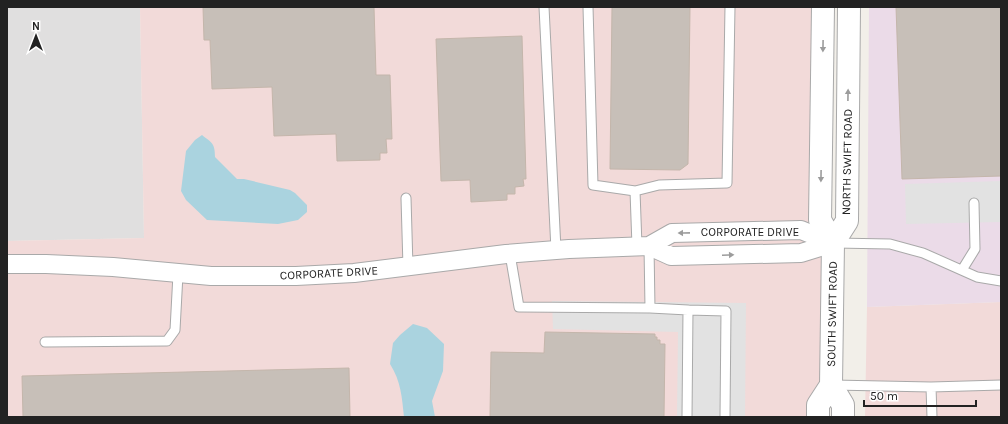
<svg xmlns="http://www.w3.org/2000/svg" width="1008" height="424" font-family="Karla,sans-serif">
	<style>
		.residential { fill: #e0dfdf }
		.commercial { fill: #f2dad9 }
		.industrial { fill: #ebdbe8 }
		.parking { fill: #e2e2e2 }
		.water { fill: #aad3df }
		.building { fill: #c7bfb8; stroke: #c4b6ab }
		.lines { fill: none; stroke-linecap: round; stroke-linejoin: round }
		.service-casing { stroke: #a9a9a9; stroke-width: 11 }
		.minor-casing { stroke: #a9a9a9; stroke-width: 20 }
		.tertiary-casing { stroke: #a9a9a9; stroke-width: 24 }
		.service { stroke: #fff; stroke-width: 9 }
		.minor { stroke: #fff; stroke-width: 18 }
		.tertiary { stroke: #fff; stroke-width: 22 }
		.oneway { fill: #9c9c9c }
		.labels { text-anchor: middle; stroke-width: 3; stroke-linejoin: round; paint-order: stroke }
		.street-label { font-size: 12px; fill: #222; stroke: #fff }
	</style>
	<rect width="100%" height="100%" fill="#f2efe9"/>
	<path class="residential" d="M 7,7 L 140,7 L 144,238 L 7,241 Z"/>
	<path class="commercial" d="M 140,7 L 831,7 L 824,417 L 7,417 L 7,241 L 144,238 Z
		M 1001,302 L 1001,417 L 865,417 L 867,307 Z"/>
	<path class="industrial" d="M 869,7 L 1001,7 L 1001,302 L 867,307 Z"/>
	<path class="parking" d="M 1001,181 L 1001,222 L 906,224 L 905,184 Z
		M 552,301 L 746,303 L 745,417 L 677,417 L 678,332 L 553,329 Z"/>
	<path class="water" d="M 202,135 C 212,143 215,143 215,157 L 237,179 L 244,179 L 290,190 L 295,193 L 307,205 L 307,212 L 298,220 L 278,224 L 207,220 L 186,200 L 181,191 L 186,151 L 195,140 Z
		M 413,324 L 427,328 L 444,344 L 443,371 L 432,401 L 435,417 L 404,417 C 402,398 401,381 390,364 L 393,343 L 400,335 Z"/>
	<path class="building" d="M 203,7 L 374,7 L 376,75 L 390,75 L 392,139 L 386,139 L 387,153 L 380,153 L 380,160 L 337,161 L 336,134 L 274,136 L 272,87 L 212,89 L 210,40 L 204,40 Z
		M 612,7 L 690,7 L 688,164 L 680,170 L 610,169 Z
		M 896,7 L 1001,7 L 1001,176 L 902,179 Z
		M 522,36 L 526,179 L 523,179 L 524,186 L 515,187 L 515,194 L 507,194 L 507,200 L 471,202 L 470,180 L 441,181 L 436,39 Z
		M 545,332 L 655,334 L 655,337 L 657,337 L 657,340 L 660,340 L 660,344 L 665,344 L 664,417 L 490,417 L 491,352 L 544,353 Z
		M 349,368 L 350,417 L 23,417 L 22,376 Z"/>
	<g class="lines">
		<defs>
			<path id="service" d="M 544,7 L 556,250
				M 588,7 L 593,185 L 635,191
				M 406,198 L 408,267
				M 835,243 L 890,244 L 923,253 L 977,277 L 1001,281
				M 637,246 L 635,191 L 659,185 L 727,183 L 730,7
				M 649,246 L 650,308 L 688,310 L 687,417
				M 510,254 L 519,307 L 650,308
				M 962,270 L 975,249 L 974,203
				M 688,310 L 726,311 L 725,417
				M 45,342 L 167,341 L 175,330 L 178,274
				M 833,385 L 931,387 L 1001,385
				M 931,387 L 932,417"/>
			<path id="minor" d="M 649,246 L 672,233 L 801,230 L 833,243
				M 7,264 L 46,264 L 113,267 L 211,276 L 296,276 L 354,273 L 506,254 L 569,249 L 649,246 L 671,256 L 801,253 L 833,243"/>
			<path id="tertiary" d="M 823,7 L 820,220 L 833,243 L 831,385 L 843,405 L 843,417
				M 833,243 L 847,221 L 849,7
				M 818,417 L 818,405 L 831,385"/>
		</defs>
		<use href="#service" class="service-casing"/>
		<use href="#minor" class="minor-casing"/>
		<use href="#tertiary" class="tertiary-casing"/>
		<use href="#service" class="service"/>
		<use href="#minor" class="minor"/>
		<use href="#tertiary" class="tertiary"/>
	</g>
	<defs><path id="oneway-solid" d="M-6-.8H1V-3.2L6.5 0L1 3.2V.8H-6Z"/></defs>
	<g class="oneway">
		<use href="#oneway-solid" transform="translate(823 46) rotate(91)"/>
		<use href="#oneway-solid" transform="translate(848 95) rotate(-89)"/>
		<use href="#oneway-solid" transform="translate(821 176) rotate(91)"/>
		<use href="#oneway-solid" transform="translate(684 233) rotate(179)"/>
		<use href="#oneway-solid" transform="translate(728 255) rotate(-2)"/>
	</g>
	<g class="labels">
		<g class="street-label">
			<text transform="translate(847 162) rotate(-89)" y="4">NORTH SWIFT ROAD</text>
			<text x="750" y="236">CORPORATE DRIVE</text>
			<text transform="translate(329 273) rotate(-3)" y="4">CORPORATE DRIVE</text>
			<text transform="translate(832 314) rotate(-89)" y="4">SOUTH SWIFT ROAD</text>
		</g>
	</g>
	<rect width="1008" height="424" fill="none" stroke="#222222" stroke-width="16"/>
	<g transform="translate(36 36)" stroke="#ffffff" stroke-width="3" paint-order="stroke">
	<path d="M0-3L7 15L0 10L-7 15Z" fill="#222222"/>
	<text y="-6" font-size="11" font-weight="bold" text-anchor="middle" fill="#222222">N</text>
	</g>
	<path d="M864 400v6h112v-6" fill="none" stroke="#222222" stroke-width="2"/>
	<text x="870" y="400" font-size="12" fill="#222222" stroke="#ffffff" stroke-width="3" paint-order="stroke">50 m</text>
</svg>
